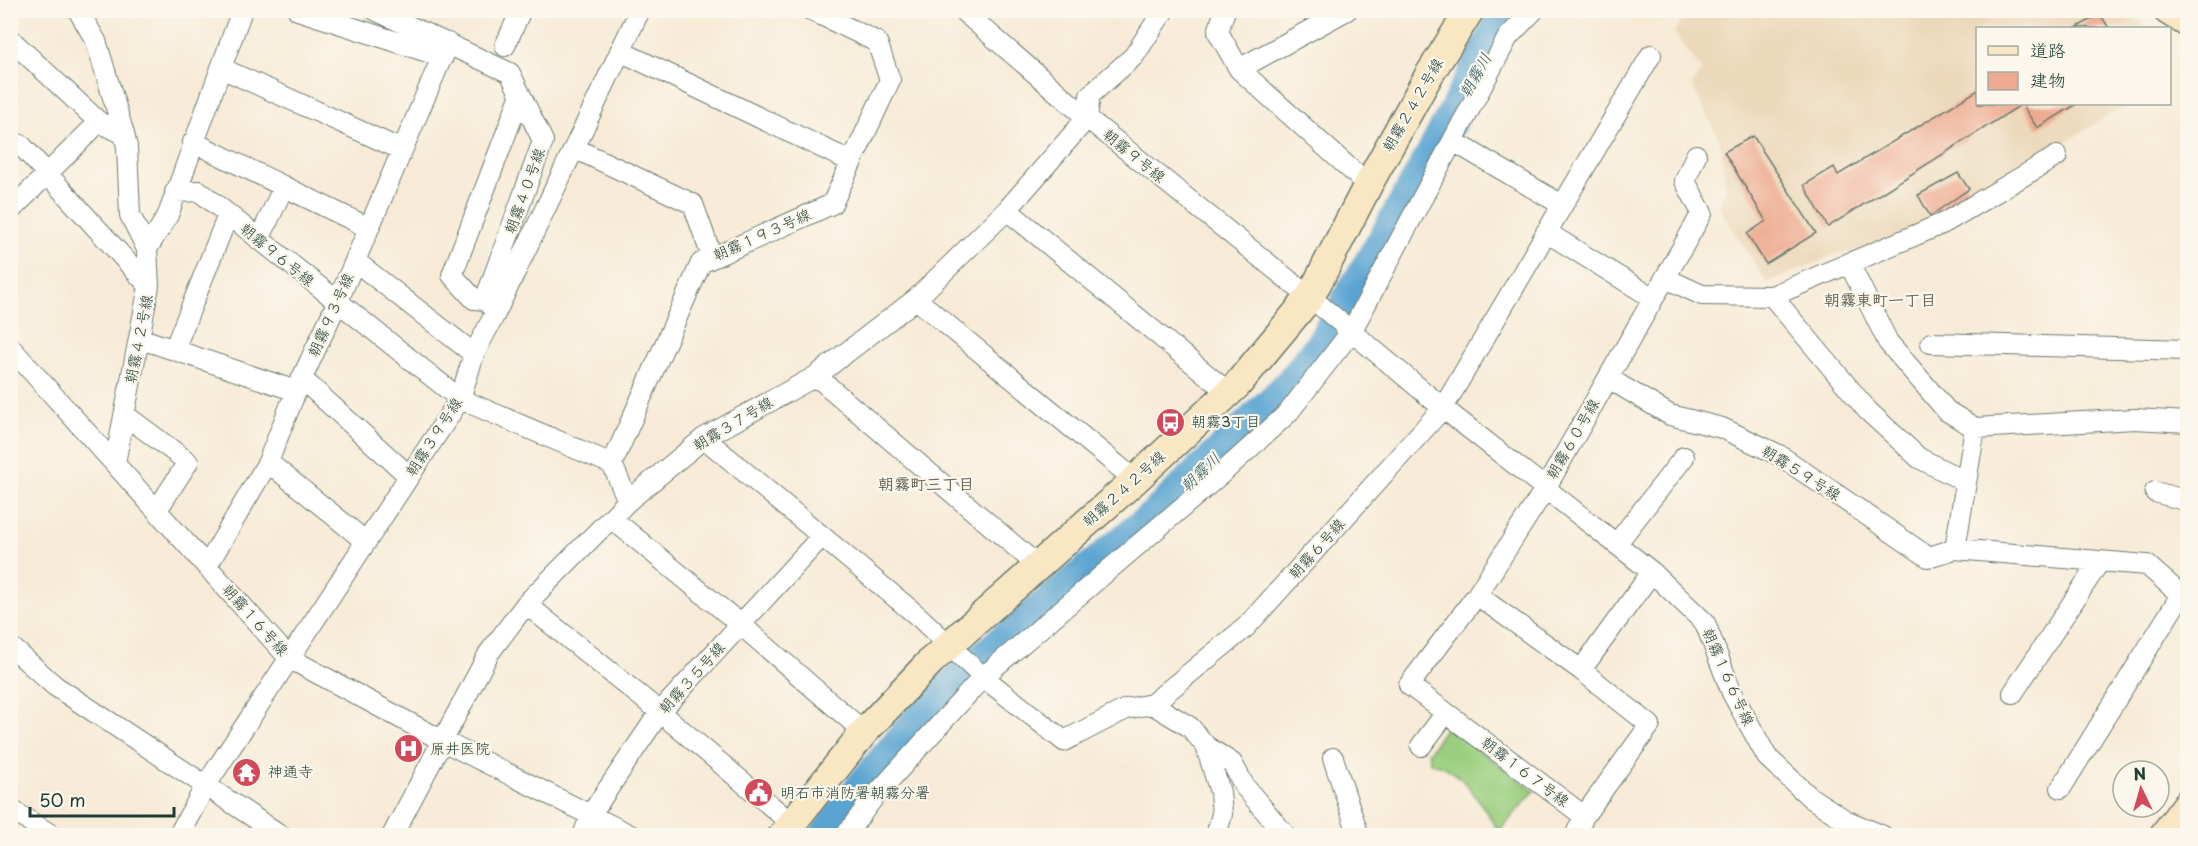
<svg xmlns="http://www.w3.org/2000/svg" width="2198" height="846" font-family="'Playpen Sans','Klee One',sans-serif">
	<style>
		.built { fill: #ecd8ba }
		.green { fill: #9bcf7f; stroke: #5d865a; stroke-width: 1.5 }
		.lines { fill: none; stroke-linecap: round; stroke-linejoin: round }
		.river { stroke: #5aa4d2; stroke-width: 34 }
		.building { fill: #eeaa91 }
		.street-casing { stroke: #6b7a6d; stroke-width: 22 }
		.secondary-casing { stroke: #6b7a6d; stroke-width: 31 }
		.street { stroke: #fff; stroke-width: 20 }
		.secondary { stroke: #f9e7c3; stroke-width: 28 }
		.labels { text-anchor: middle; stroke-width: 4.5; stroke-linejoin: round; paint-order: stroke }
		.street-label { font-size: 15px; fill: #1f3d34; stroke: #fbf7ec }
		.poi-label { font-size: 15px; fill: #1f3d34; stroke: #fbf7ec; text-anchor: start }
		.water-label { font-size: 16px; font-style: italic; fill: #315c63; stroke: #fbf7ec }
		.neighbourhood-label { font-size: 16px; font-weight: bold; fill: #676355; stroke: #fbf7ec }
	</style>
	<rect width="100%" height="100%" fill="#fbf7ec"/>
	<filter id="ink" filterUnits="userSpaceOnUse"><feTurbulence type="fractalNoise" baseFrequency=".0167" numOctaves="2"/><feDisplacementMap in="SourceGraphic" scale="12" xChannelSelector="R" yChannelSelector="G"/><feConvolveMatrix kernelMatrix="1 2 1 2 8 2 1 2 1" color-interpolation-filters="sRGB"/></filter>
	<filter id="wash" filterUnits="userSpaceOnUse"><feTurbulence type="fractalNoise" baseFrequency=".008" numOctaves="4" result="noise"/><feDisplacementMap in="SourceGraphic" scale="24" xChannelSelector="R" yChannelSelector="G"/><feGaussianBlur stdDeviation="1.35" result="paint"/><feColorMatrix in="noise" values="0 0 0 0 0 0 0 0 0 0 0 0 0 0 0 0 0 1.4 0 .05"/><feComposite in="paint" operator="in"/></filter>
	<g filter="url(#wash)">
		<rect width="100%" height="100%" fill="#f7ebd7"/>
		<path class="built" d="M 1689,10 L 2121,10 L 2150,28 L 1978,28 L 1978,104 L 2127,104 L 1945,216 L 1853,253 L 1838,253 L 1767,283 L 1718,206 L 1726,188 L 1720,141 L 1691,85 L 1702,71 L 1674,32 Z"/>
		<path class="green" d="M 1447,726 L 1534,791 L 1499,831 C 1482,807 1463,767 1431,763 L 1428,753 Z"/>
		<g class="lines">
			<path class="river" d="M 826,836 L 861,788 L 937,698 L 999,644 L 1156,515 L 1289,386 L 1323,343 L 1387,235 L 1435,150 L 1506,13 L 1511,10"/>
		</g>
		<g id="blocks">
			<path class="building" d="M 2100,14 L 2109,28 L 2076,28 Z
				M 1978,90 L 1978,104 L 2077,104 L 2037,128 L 2022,104 L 1828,227 L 1804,185 L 1834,167 L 1838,175 Z
				M 1753,136 L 1816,233 L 1766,264 L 1747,234 L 1766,221 L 1724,152 Z
				M 1958,173 L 1969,189 L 1930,216 L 1918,195 Z"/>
		</g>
	</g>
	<g filter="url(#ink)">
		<use href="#blocks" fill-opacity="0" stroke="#6b7a6d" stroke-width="1.5"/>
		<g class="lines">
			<defs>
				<path id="street" d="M 78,10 L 96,41 L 124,134 L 127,147 L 130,215 L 147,249 L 149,286 L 115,463
					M 298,10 L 443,57
					M 375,10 L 510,73 L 543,141 L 485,300 L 496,312
					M 962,10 L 1087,118 L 1327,311 L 1443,408 L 1652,572 L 1705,623 L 1732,693 L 1767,757 L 1811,798 L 1845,820 L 1883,836
					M 1225,10 L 1218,32 L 1239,69 L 1368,185
					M 10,39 L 99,122 L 124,134
					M 505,46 L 521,10
					M 620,51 L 852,162
					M 221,68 L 402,150
					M 1239,69 L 1347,10
					M 1453,141 L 1562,205
					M 10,142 L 21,145 L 149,286
					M 193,142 L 369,228
					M 574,148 L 693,204 L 712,257
					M 175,192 L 199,191 L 460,399 L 612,464
					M 1007,210 L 1229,393
					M 10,211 L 99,122
					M 1546,232 L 1653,298
					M 259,240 L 284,186
					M 147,249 L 168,215 L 242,10
					M 355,261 L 474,354
					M 1849,263 L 1888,342 L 1947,411 L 1975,428 L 2135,419 L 2188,422
					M 1665,278 L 1702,295 L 1772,296 L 1944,223 L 2057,156
					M 1772,296 L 1868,411 L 1919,458 L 1966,482
					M 916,299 L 1135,480
					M 485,300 L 474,299 L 452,275 L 520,97
					M 139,338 L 296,391
					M 1931,343 L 2188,350
					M 10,347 L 289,658 L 443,741 L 632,836
					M 174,350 L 228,215
					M 816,376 L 1038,566
					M 1608,378 L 1670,415 L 1722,428 L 1779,455 L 1928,557 L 1955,549 L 2147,565 L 2181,595 L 2061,788
					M 302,379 L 409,476
					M 125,415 L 188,462 L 157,510
					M 704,438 L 919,617 L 983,677 L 1064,741 L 1126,709 L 1152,704 L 1246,627 L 1443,408 L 1651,55
					M 268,462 L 365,541
					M 2155,492 L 2188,501
					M 628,501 L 612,464 L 701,263 L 832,204 L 890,80 L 877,42 L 811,10
					M 611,518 L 740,624 L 864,732
					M 1617,543 L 1684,457
					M 1955,549 L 1975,428
					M 207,566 L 268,462 L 296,391 L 337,303 L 448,43
					M 1477,595 L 1581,670 L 1650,725 L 1584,816 L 1409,685 L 1477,595 L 1545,489 L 1702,213 L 1685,181 L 1696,155
					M 526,604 L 660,712 L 791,823
					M 10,646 L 55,686 L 282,836
					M 1581,670 L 1652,572
					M 2013,693 L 2100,561
					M 1152,704 L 1190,727 L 1206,746 L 1232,763 L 1245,787 L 1286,836
					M 1206,746 L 1220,792 L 1222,814 L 1216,836
					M 1421,746 L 1446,713
					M 1333,758 L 1359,836
					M 10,809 L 53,836
					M 178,836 L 206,785 L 460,399 L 474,354 L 496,312 L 640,10
					M 392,836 L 489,653 L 526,604 L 628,501 L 704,438 L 816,376 L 916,299 L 1007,210 L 1087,118 L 1090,95 L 1134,56 L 1164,10
					M 583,836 L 591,814 L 660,712 L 822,536
					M 845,836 L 874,797 L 983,677 L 1220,475 L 1288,413 L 1351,332 L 1508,37 L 1534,10
					M 1575,836 L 1584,816"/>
				<path id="secondary" d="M 2167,10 L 2188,23
					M 782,836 L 864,732 L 931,661 L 1135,480 L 1237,385 L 1310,297 L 1368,185 L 1429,75 L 1470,10
					M 2163,836 L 2188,803"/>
			</defs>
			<use href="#street" class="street-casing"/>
			<use href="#secondary" class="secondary-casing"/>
			<use href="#street" class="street"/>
			<use href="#secondary" class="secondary"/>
		</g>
	</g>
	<defs>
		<symbol id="bus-disc" viewBox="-11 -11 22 22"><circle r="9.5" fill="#d1495b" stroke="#fbf7ec"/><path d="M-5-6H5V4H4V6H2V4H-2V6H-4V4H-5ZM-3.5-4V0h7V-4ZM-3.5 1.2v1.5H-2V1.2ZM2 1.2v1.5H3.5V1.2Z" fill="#fff"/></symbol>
		<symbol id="hospital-disc" viewBox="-11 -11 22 22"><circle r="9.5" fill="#d1495b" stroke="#fbf7ec"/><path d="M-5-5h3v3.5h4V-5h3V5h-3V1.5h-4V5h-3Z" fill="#fff"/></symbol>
		<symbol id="temple-disc" viewBox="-11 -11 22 22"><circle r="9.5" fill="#d1495b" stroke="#fbf7ec"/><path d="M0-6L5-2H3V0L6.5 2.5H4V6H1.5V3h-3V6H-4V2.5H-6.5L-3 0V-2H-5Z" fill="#fff"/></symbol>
		<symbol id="civic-disc" viewBox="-11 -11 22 22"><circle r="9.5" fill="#d1495b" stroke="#fbf7ec"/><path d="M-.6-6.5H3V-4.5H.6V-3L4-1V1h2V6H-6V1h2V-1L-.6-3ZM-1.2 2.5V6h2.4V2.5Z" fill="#fff"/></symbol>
	</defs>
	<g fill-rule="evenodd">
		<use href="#bus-disc" x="1154" y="406" width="33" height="33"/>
		<use href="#hospital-disc" x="392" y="732" width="33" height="33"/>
		<use href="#temple-disc" x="230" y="756" width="33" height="33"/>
		<use href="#civic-disc" x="742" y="776" width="33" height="33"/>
	</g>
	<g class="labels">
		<g class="street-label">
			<text transform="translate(1413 105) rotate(-60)" y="5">朝霧２４２号線</text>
			<text transform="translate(1134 156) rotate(39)" y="5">朝霧９号線</text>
			<text transform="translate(525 191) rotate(-70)" y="5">朝霧４０号線</text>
			<text transform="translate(762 235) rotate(-24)" y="5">朝霧１９３号線</text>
			<text transform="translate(277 255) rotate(39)" y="5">朝霧９６号線</text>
			<text transform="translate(331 315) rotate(-66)" y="5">朝霧９３号線</text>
			<text transform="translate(139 339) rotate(-79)" y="5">朝霧４２号線</text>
			<text transform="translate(733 424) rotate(-31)" y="5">朝霧３７号線</text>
			<text transform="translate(434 437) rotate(-57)" y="5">朝霧３９号線</text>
			<text transform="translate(1573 439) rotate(-60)" y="5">朝霧６０号線</text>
			<text transform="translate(1801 473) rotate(32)" y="5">朝霧５９号線</text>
			<text transform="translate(1124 489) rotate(-42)" y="5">朝霧２４２号線</text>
			<text transform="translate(1317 549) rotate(-48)" y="5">朝霧６号線</text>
			<text transform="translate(255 620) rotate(48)" y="5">朝霧１６号線</text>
			<text transform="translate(1728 677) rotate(66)" y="5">朝霧１６６号線</text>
			<text transform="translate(692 678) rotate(-48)" y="5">朝霧３５号線</text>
			<text transform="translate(1525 772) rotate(37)" y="5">朝霧１６７号線</text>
		</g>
		<g class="poi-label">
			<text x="1191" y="427">朝霧3丁目</text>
			<text x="430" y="754">原井医院</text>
			<text x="268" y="777">神通寺</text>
			<text x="780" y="798">明石市消防署朝霧分署</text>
		</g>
		<g class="water-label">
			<text transform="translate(1475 75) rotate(-61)" y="6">朝霧川</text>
			<text transform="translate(1200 472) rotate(-44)" y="6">朝霧川</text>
		</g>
		<g class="neighbourhood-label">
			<text x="1880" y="306">朝霧東町一丁目</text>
			<text x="926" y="490">朝霧町三丁目</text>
		</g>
	</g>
	<rect width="2198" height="846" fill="none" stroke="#fbf7ec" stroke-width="36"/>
	<rect x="1976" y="27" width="195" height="78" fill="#fbf7ec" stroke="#a3ada2" stroke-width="1.5"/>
	<rect x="1988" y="46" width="30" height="9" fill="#f9e7c3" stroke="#a3ada2" stroke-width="1.5"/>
	<text x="2030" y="57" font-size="18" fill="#1f3d34">道路</text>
	<rect x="1988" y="72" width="30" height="18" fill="#eeaa91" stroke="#a3ada2" stroke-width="1.5"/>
	<text x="2030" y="87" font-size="18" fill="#1f3d34">建物</text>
	<g transform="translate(2141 789) rotate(355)"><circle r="28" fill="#fbf7ec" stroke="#a3ada2" stroke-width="1.5"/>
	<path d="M0-4.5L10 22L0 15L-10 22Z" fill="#d1495b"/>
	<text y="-9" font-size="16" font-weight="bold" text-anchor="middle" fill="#1f3d34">N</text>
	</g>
	<path d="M30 807v9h144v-9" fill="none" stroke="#1f3d34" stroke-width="3"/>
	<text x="39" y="807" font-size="18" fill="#1f3d34" stroke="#fbf7ec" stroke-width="4.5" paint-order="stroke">50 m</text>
</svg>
